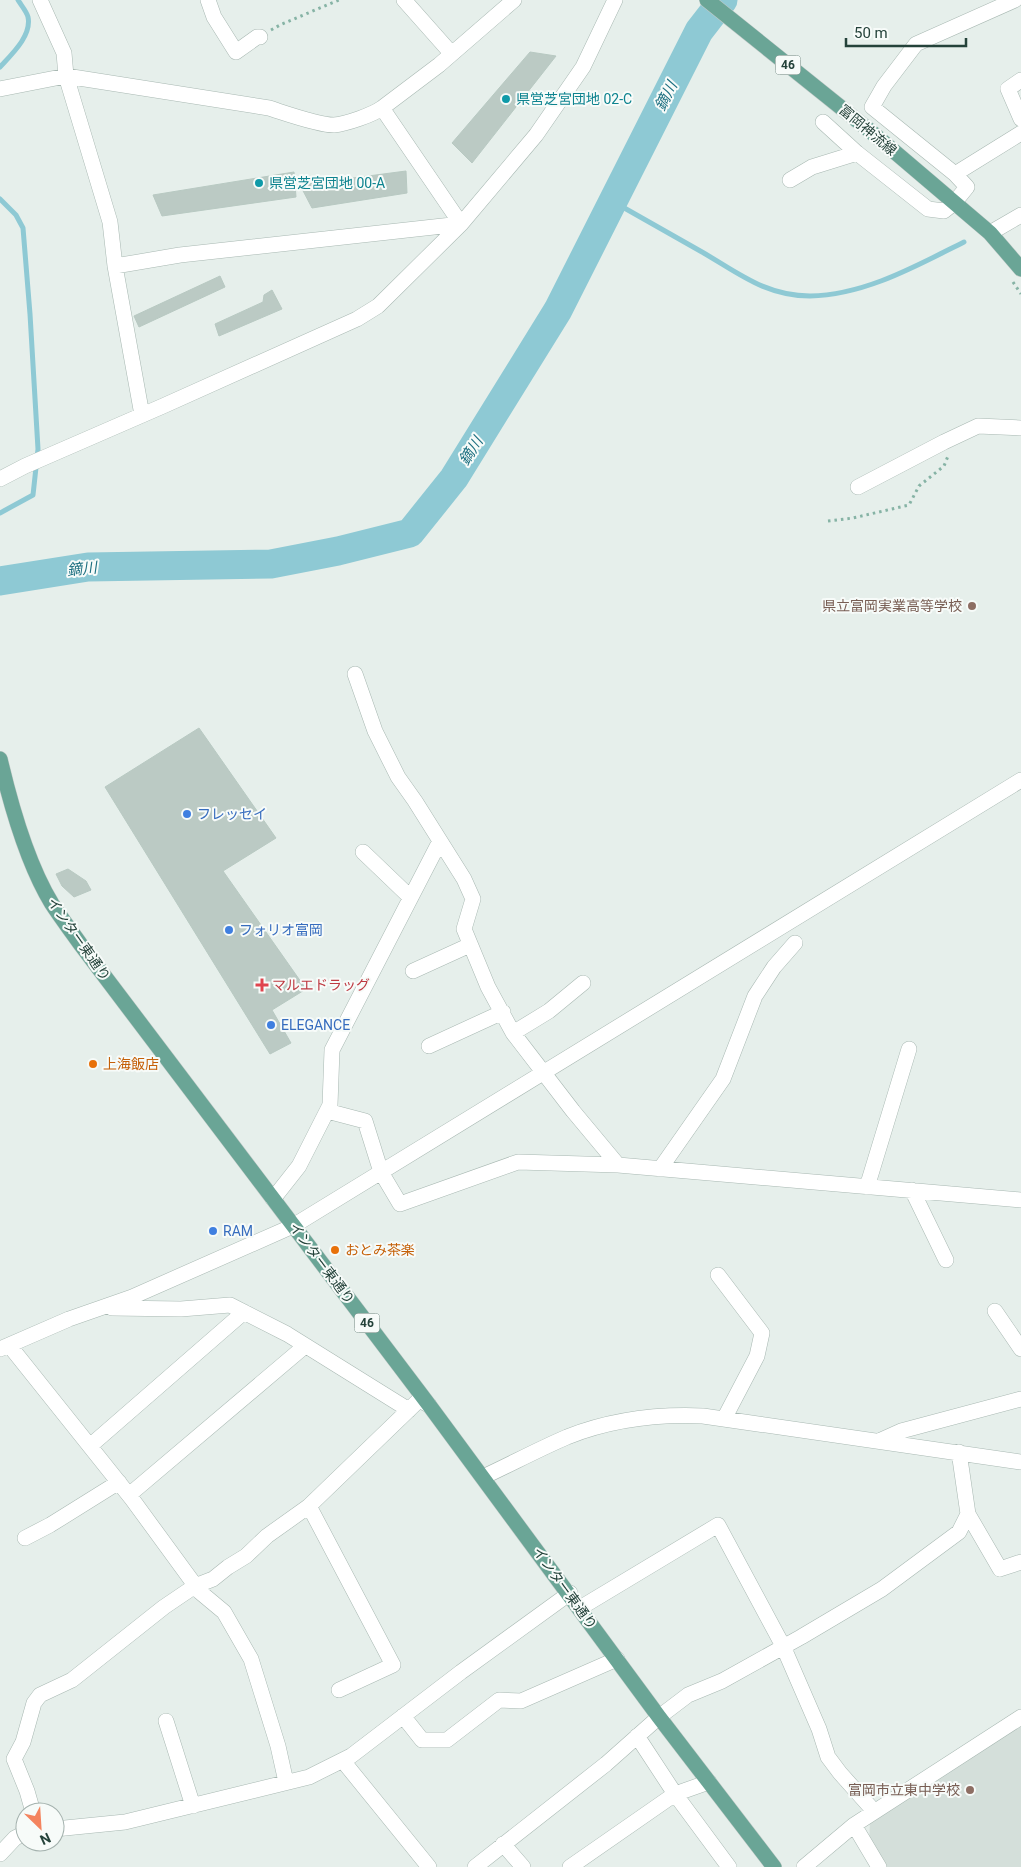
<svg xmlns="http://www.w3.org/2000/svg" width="1021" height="1867" font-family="Roboto,'Noto Sans JP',sans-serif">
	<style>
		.built { fill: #d4dfda }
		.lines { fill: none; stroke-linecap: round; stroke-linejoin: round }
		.stream { stroke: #8ec9d4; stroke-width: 5 }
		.river { stroke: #8ec9d4; stroke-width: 29 }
		.building { fill: #bbcac4; stroke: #b8c9c2 }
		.minor-casing { stroke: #a8b8b2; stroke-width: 16 }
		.major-casing { stroke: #c2cac8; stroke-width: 16 }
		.path { stroke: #86b3a5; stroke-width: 3; stroke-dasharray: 2.5 4; stroke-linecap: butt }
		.minor { stroke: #fff; stroke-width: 15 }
		.major { stroke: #6aa596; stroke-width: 15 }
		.culture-dot { fill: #0f9aa8; stroke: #f7fbf9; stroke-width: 2 }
		.education-dot { fill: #8d6e63; stroke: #f7fbf9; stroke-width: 2 }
		.shop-dot { fill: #3f7fe0; stroke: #f7fbf9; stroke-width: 2 }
		.health-dot { fill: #e0444e; stroke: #f7fbf9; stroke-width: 2 }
		.food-dot { fill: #e8710a; stroke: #f7fbf9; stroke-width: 2 }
		.labels { text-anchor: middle; stroke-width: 4; stroke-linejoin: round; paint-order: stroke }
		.shield { fill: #f7fbf9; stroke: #637a73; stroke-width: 1 }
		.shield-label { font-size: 12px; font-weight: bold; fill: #24423a }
		.culture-label { font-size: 14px; fill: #0d838f; stroke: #f7fbf9; text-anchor: start }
		.street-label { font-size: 14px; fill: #24423a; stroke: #f7fbf9 }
		.education-label { font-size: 14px; fill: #785e54; stroke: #f7fbf9; text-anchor: end }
		.shop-label { font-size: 14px; fill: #366cbe; stroke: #f7fbf9; text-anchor: start }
		.health-label { font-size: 14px; fill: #be3a42; stroke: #f7fbf9; text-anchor: start }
		.food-label { font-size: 14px; fill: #c56008; stroke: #f7fbf9; text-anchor: start }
		.water-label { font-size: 15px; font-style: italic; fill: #1c6f80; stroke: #f7fbf9 }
	</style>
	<rect width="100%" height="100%" fill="#e6efeb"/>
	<path class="built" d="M 1021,1725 L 1021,1867 L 882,1867 L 869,1845 L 870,1821 Z"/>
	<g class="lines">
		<path class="stream" d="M 0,67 C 11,55 32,36 28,17 C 27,12 21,5 18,0
			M 0,199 L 16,215 L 23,228 L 30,314 L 38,449 L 33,495 L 0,513
			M 612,201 C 642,218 672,235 702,252 C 737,272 765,296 810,296 C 865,295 916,266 964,242"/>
		<path class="river" d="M 0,581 L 88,567 L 271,564 L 338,551 L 410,533 L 454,478 L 558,310 L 699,31 L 723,0"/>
	</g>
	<path class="building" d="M 530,52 L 556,56 L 472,163 L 452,143 Z
		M 406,171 L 407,193 L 312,208 L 300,185 Z
		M 294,172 L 296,197 L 162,216 L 153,195 Z
		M 220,276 L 225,287 L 139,327 L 134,316 Z
		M 272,290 L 282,309 L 219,336 L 215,324 L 263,302 L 264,295 Z
		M 199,728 L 276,838 L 223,871 L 306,989 L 272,1010 L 291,1043 L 270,1054 L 105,787 Z
		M 68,869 L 86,881 L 91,890 L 74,897 L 62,886 L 56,874 Z"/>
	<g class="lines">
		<defs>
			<path id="minor" d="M 40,0 L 64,53 L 66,76 L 110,222 L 115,266 L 142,415
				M 208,0 L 214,17 L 236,52 L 257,37 L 260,37
				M 404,0 L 451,53
				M 1021,80 L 1008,89 L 1021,119
				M 0,89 L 66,76 L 269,108 C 285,113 318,125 334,125 C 346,124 372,115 382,108 L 439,65 L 514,0
				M 382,108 L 461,224
				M 823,122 L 857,153 L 928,209 L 944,211 L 954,203 L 967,187 L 955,174 L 872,107 L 884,86 L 916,44 L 1015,0
				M 955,174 L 1021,133
				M 790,180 L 812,167 L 857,153
				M 990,233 L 1021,215
				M 115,266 L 180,255 L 461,224
				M 0,479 L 25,466 L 163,406 L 357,319 L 378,306 L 461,224 L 536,135 L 583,67 L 615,0
				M 858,487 L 944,442 L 978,426 L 1021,428
				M 355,674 L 375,731 L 398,777 L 415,801 L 464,879 L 473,899 L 464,929 L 488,987 L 513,1033 L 573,1111 L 618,1165
				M 363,852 L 410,897
				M 413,971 L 470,945
				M 513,1033 L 549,1011 L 583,983
				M 429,1046 L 503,1012
				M 327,1111 L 365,1121 L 381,1172 L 400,1204 L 518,1162 L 618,1165 L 1021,1200
				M 660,1169 L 723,1079 L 755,996 L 774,967 L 795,943
				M 867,1187 L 909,1049
				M 912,1190 L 946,1260
				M 273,1199 L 299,1166 L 330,1105 L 332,1050 L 440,841
				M 718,1275 L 762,1333 L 757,1356 L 724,1419
				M 112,1308 L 181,1309 L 230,1305 L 287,1334 L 409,1410
				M 995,1311 L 1021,1349
				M 9,1345 L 132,1499 L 200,1592 L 224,1612 L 251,1659 L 278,1746 L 286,1782
				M 0,1349 L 69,1319 L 132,1297 L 293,1226 L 1021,780
				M 881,1440 L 901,1431 L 1021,1399
				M 90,1446 L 244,1312
				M 483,1477 C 511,1464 539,1449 567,1437 C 610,1420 658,1414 703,1416 L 1021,1462
				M 129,1495 L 305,1346
				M 968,1514 L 1000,1569 L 1021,1562
				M 25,1538 L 50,1525 L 119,1482
				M 580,1608 L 718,1525 L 783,1646 L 819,1729 L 828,1757 L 840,1773 L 873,1810 L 875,1811
				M 339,1690 L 393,1665 L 309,1506 L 419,1400 L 429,1405
				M 403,1716 L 422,1740 L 447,1740 L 499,1700 L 521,1701 L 617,1659
				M 166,1721 L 193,1806
				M 637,1736 L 675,1794 L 729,1867
				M 343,1761 L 429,1867
				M 33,1812 L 27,1791 L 14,1759 L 23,1742 L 34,1703 L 40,1695 L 72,1680 L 164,1607 L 195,1586 L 213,1579 L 228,1567 L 246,1556 L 267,1536 L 309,1506
				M 854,1825 L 879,1867
				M 55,1829 L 125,1822 L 309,1777 L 351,1756 L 461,1672 L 570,1593
				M 503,1844 L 523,1867
				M 0,1854 L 15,1838 L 25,1833
				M 475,1867 L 606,1764 L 659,1717 L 688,1695 L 722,1681 L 801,1637 L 882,1589 L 959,1532 L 968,1514 L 959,1452
				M 570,1867 L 675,1794 L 709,1782
				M 804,1867 L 854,1825 L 1021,1717"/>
			<path id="major" d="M 707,0 L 869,130 L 990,233 L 1021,269
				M 0,759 C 11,806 27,863 52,904 C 61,918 72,932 81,945 L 429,1405 L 659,1717 L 774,1867"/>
		</defs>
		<use href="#minor" class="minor-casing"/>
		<use href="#major" class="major-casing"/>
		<path class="path" d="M 271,30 L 282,24 L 339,0
			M 1013,282 L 1021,294
			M 828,521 L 853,518 L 909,505 L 919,486 L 944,466 L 948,456"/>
		<use href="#minor" class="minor"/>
		<use href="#major" class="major"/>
	</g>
	<g class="culture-dot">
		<circle cx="506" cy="99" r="5"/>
		<circle cx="259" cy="183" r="5"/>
	</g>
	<g class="education-dot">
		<circle cx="972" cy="606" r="5"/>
		<circle cx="970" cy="1790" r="5"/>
	</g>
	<g class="shop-dot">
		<circle cx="187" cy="814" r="5"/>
		<circle cx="229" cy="930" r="5"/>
		<circle cx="271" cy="1025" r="5"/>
		<circle cx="213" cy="1231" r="5"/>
	</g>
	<path class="health-dot" d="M259.5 977.5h5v5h5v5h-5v5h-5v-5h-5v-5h5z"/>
	<g class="food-dot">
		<circle cx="93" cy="1064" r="5"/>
		<circle cx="335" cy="1250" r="5"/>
	</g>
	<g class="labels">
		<g class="shield">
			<rect x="775.5" y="55.5" width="25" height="19" rx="4"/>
			<rect x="354.5" y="1313.5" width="25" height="19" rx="4"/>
		</g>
		<g class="shield-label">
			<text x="788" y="69">46</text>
			<text x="367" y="1327">46</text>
		</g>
		<g class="culture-label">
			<text x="516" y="104">県営芝宮団地 02-C</text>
			<text x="269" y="188">県営芝宮団地 00-A</text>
		</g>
		<g class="street-label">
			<text transform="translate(868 130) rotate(40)" y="5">富岡神流線</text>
			<text transform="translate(79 939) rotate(55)" y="5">インター東通り</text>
			<text transform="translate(322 1263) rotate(53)" y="5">インター東通り</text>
			<text transform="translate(565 1588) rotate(54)" y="5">インター東通り</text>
		</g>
		<g class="education-label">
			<text x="962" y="611">県立富岡実業高等学校</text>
			<text x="960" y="1795">富岡市立東中学校</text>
		</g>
		<g class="shop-label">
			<text x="197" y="819">フレッセイ</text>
			<text x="239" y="935">フォリオ富岡</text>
			<text x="281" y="1030">ELEGANCE</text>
			<text x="223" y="1236">RAM</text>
		</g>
		<g class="health-label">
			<text x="272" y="990">マルエドラッグ</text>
		</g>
		<g class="food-label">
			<text x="103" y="1069">上海飯店</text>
			<text x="345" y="1255">おとみ茶楽</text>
		</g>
		<g class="water-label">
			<text transform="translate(666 96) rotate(-63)" y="5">鏑川</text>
			<text transform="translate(471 451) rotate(-58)" y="5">鏑川</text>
			<text transform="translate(82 569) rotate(-6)" y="5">鏑川</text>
		</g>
	</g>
	<g transform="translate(40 1827) rotate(155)"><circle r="24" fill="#f7fbf9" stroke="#a3b1ad"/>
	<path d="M0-4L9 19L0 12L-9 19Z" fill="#f4845f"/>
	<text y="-8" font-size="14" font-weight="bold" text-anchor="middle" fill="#24423a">N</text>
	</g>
	<path d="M846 38v8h120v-8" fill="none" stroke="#24423a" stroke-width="2.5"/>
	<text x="854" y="38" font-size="15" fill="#24423a" stroke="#f7fbf9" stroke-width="4" paint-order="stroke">50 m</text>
</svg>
